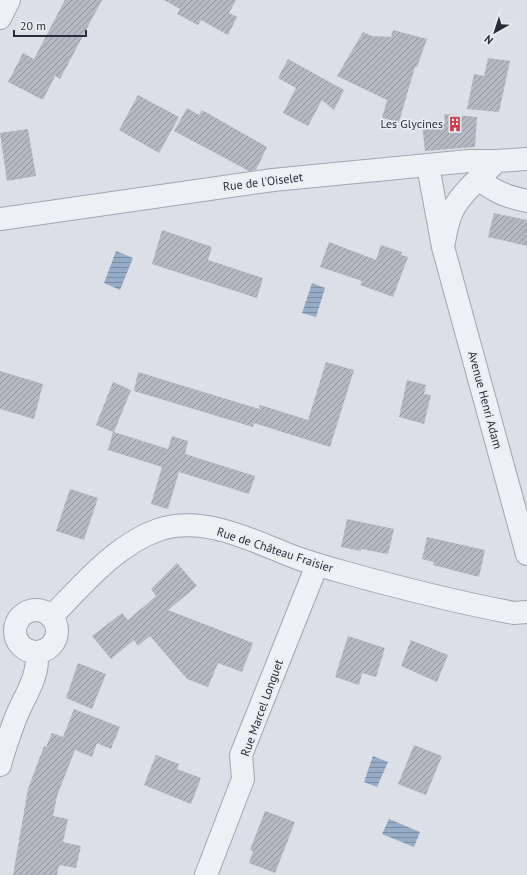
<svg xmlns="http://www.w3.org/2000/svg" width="527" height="875" font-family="'PT Sans',sans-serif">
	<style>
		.water { fill: url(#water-rules) }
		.building { fill: url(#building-hatch) }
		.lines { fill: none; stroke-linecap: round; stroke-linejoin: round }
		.street-casing { stroke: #a1a6af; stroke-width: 24 }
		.street { stroke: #eef0f4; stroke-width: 22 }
		.labels { text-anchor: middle; stroke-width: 3; stroke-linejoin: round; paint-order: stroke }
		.poi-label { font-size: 12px; fill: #262d3b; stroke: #eaeef3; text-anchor: end }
		.street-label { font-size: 12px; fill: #262d3b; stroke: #eaeef3 }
	</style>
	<defs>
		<pattern id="water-rules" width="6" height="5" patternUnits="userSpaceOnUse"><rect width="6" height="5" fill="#96abc6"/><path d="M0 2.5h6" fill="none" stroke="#7a8ca2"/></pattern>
		<pattern id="building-hatch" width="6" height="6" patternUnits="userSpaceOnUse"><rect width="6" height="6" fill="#b3b8c2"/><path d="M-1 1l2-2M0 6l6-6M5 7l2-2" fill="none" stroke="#91969f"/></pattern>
	</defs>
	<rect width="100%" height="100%" fill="#dbdfe6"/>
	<path class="water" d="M 116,251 L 133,258 L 120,290 L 104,283 Z
		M 312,283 L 325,288 L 316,317 L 302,313 Z
		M 373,756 L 388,762 L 377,787 L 364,782 Z
		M 389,819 L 420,832 L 414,847 L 382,834 Z"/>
	<path class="building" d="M 65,0 L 102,0 L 60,79 L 55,76 L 43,100 L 8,82 L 23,53 L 34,59 Z
		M 164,0 L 236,0 L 229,13 L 237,17 L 228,35 L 201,20 L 198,25 L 177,14 L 180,9 Z
		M 393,30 L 427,39 L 417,67 L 415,67 L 399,122 L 382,118 L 387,100 L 337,76 L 363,32 L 372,36 L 391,37 Z
		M 488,58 L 510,61 L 499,112 L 467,109 L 474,74 L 484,76 Z
		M 288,59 L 344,90 L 334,110 L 322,100 L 308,126 L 283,113 L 296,88 L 278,78 Z
		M 138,95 L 179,117 L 159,153 L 119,130 Z
		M 187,108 L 199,115 L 202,110 L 267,147 L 256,170 L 249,171 L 174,131 Z
		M 444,114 L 477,117 L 475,147 L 425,151 L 422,125 L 445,123 Z
		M 28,129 L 36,176 L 7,181 L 0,133 Z
		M 494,213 L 527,220 L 527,246 L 488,237 Z
		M 162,230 L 212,247 L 208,260 L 263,278 L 257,298 L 152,264 Z
		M 329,242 L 376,260 L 381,245 L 402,252 L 401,255 L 408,257 L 393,297 L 360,285 L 362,281 L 320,267 Z
		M 326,362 L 354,370 L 330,447 L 254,423 L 253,427 L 134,391 L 138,372 L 259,409 L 260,405 L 308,420 Z
		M 0,371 L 43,384 L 34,419 L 0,409 Z
		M 407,380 L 426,385 L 424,394 L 431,395 L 424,424 L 399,417 Z
		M 113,382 L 131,390 L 114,432 L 168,449 L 172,436 L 188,441 L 185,454 L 255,476 L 249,494 L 179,472 L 168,509 L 151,504 L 162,467 L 108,450 L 113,432 L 96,425 Z
		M 70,489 L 98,498 L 84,540 L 56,531 Z
		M 347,519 L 394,529 L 388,554 L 361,549 L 361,551 L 341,547 Z
		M 427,537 L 485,550 L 479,577 L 433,565 L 434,562 L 422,559 Z
		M 177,563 L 197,586 L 168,610 L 253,643 L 242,672 L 218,663 L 208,687 L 187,679 L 150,636 L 138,646 L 134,640 L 111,659 L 92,636 L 122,613 L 128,620 L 156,596 L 151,589 Z
		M 348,636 L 385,648 L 376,677 L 362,673 L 359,685 L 335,677 Z
		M 411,640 L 448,655 L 437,682 L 401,666 Z
		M 78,663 L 106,674 L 92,709 L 66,698 Z
		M 74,709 L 120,727 L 111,749 L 97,743 L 92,757 L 75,750 L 57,796 L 53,816 L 68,819 L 63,842 L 81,846 L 76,868 L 59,865 L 57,875 L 13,875 L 28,789 L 44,746 L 46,747 L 52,733 L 63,737 Z
		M 414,745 L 442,756 L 426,795 L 398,784 Z
		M 156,755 L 179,764 L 177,769 L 201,778 L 191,804 L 144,785 Z
		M 265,811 L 295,822 L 275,873 L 249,863 L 253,851 L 250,850 Z"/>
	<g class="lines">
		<defs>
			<path id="street" d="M 0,18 L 9,0
				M 428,166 L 443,247 L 527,554
				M 479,179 C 494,192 508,197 527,201
				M 0,219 L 273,180 L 469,161 L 497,161 L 527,159
				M 444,242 C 446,230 448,217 455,206 C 465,189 483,175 497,161
				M15 631a21 21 0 1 1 42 0a21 21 0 1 1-42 0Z
				M 51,617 C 82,586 115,545 158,530 C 204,514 255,542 297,558 C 312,563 328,568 343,572 C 400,588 456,602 514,613 L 527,612
				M 0,765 C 4,749 10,733 16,717 C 24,697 41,674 36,652
				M 206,875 L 243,779 L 241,755 L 317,565"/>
		</defs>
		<use href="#street" class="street-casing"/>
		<use href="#street" class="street"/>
	</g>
	<defs>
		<symbol id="building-bare" viewBox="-9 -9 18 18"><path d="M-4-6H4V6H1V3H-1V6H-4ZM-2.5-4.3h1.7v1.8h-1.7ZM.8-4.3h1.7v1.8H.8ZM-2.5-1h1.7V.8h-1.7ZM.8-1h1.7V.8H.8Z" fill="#cb404e" stroke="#eaeef3" stroke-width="2.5" paint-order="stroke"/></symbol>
	</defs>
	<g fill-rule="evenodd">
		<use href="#building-bare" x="444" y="113" width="22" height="22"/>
	</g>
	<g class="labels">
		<g class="poi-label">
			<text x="443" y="128">Les Glycines</text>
		</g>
		<g class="street-label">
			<text transform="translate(263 182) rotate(-7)" y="4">Rue de l'Oiselet</text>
			<text transform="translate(485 400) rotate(75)" y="4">Avenue Henri Adam</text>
			<text transform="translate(275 550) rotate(18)" y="4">Rue de Château Fraisier</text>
			<text transform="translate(262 708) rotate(-70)" y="4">Rue Marcel Longuet</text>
		</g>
	</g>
	<g transform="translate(495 32) rotate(219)" stroke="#eaeef3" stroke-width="3" paint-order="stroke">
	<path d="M0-3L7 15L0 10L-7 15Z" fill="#262d3b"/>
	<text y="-6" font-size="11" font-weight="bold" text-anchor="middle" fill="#262d3b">N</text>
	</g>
	<path d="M14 30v6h72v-6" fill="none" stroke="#262d3b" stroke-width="2"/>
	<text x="20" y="30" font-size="12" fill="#262d3b" stroke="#eaeef3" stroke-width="3" paint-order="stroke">20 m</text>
</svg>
